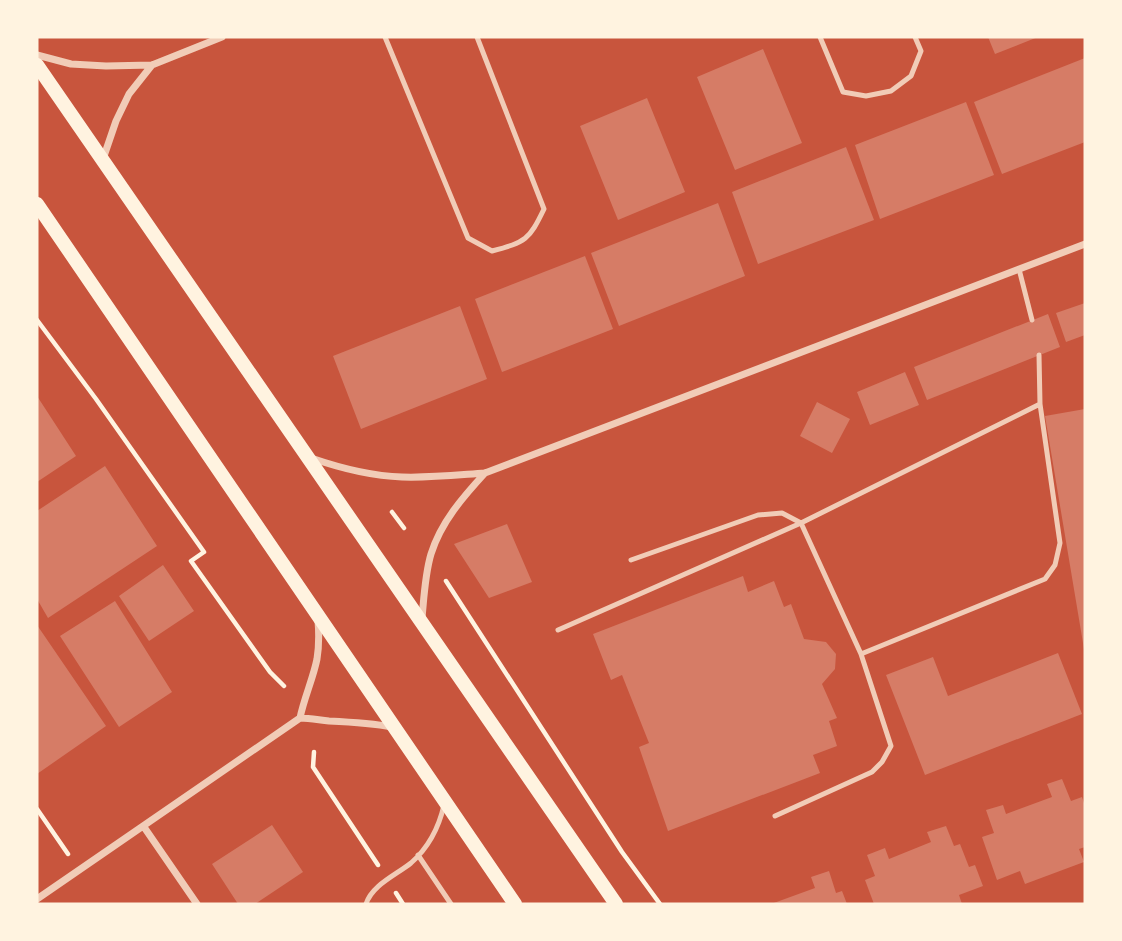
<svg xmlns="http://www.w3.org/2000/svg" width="1122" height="941" font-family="'Sofia Sans Condensed',sans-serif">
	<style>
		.building { fill: #d67c66 }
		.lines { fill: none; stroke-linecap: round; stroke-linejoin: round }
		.path { stroke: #fff3e0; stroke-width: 4.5 }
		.service { stroke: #f1ccb7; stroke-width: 5 }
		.minor { stroke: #f1ccb7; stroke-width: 7 }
		.secondary { stroke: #fff3e0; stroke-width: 14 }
	</style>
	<rect width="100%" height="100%" fill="#c8553d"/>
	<path class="building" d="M 988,37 L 1038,37 L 995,54 Z
		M 763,49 L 802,143 L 735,170 L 697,77 Z
		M 1085,58 L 1085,142 L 1002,174 L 974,102 Z
		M 647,98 L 685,192 L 618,220 L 580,126 Z
		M 966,102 L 994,175 L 880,219 L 855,145 Z
		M 846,147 L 874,220 L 758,264 L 732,192 Z
		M 718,203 L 745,276 L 619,326 L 591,253 Z
		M 585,256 L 613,329 L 502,372 L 475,299 Z
		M 1085,303 L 1085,335 L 1066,342 L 1056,313 Z
		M 460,306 L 487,379 L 361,429 L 333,356 Z
		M 1048,314 L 1060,347 L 927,400 L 914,367 Z
		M 905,372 L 919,405 L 870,425 L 857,392 Z
		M 37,396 L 76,456 L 37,482 Z
		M 817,402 L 850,419 L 832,453 L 800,436 Z
		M 1085,409 L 1085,649 L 1084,649 L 1045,416 Z
		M 105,466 L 157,546 L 48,618 L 37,599 L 37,511 Z
		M 507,524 L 532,582 L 489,598 L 454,544 Z
		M 163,565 L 194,611 L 149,641 L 119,596 Z
		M 743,576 L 748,592 L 774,581 L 784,607 L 791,604 L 804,639 L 826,642 L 836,654 L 835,669 L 822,684 L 837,718 L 829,721 L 837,746 L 813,755 L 820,773 L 668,831 L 639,747 L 649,743 L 622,675 L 611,680 L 593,634 Z
		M 115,601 L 172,692 L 119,727 L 60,636 Z
		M 37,625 L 106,726 L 37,774 Z
		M 1058,653 L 1082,714 L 925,775 L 886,675 L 933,657 L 948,696 Z
		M 1062,779 L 1071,801 L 1082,797 L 1085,806 L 1085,847 L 1079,849 L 1084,862 L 1025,884 L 1020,871 L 997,880 L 982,837 L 994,833 L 986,810 L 1003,805 L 1006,814 L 1052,797 L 1047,784 Z
		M 272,825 L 303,872 L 255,904 L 238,904 L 212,864 Z
		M 946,826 L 954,846 L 960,844 L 969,867 L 975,865 L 983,886 L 959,895 L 962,904 L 874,904 L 865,880 L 875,876 L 867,855 L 885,848 L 889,859 L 931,842 L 927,832 Z
		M 829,871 L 836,893 L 842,891 L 847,904 L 771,904 L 815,888 L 811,877 Z"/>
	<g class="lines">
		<path class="path" d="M 37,320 L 96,399 L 204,552 L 191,561 L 270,672 L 284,686
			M 392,512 L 404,528
			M 446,581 L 622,852 L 660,904
			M 314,752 L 313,767 L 378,865
			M 37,809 L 68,854
			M 396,893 L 403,904"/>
		<path class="service" d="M 385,37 L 468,238 L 492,251 C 526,242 529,240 544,209 L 477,37
			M 820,37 L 843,92 L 866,96 L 891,91 L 911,76 L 921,51 L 915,37
			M 1019,269 L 1032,320
			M 631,560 L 758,515 L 782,513 L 801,523 L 861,654 L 891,746 L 882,762 L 872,772 L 775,816
			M 558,630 L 801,523 L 1040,404
			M 861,654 L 1045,579 L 1055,565 L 1060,543 L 1040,404 L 1039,355
			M 418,855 L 451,904
			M 366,904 C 372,885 396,875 411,863 C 428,848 439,827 444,805"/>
		<path class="minor" d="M 37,55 L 71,64 L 106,66 L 152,65 L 222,37
			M 103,159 L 116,121 L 129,94 L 152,65
			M 311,458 C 340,468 371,476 402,477 C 430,478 457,475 485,473 L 1085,244
			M 422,618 C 424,597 425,574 431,554 C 441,522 463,497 485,473
			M 300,718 C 304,698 313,679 317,659 C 319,647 319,633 318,620
			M 144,827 L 197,904
			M 37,899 L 300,718 C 310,718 319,720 329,721 C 350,722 371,723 392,727"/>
		<path class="secondary" d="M 37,65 L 616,904
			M 37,204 L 515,904"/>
	</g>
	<rect width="1122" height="941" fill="none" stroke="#fff3e0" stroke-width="77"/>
</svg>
